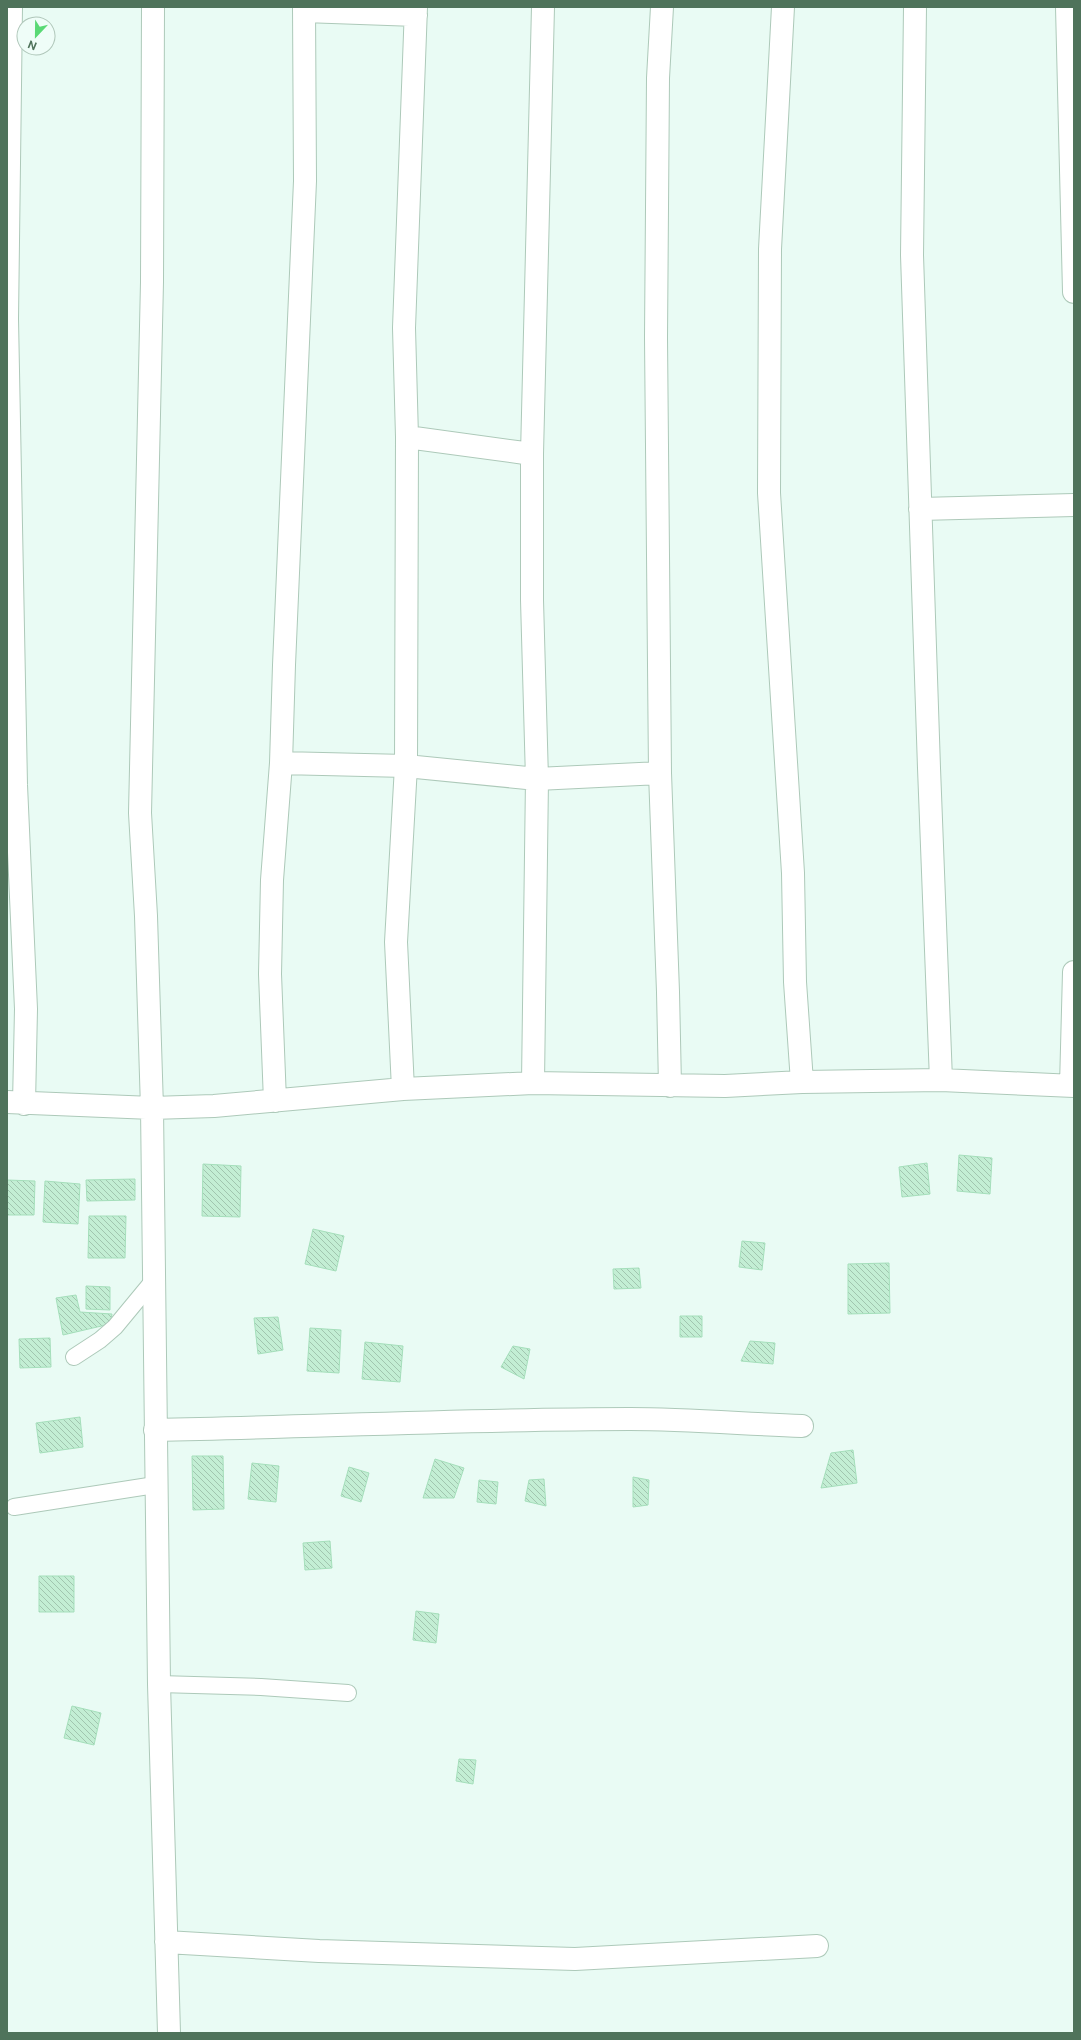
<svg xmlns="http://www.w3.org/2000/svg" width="1081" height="2040" font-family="'Public Sans',sans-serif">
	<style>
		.building { fill: url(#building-back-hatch); stroke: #a5dfbb }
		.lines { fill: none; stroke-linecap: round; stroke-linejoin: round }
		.lane-casing { stroke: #adc9b9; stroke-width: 18 }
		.street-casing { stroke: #adc9b9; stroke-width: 24 }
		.lane { stroke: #fff; stroke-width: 16 }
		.street { stroke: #fff; stroke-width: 22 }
	</style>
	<defs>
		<pattern id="building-back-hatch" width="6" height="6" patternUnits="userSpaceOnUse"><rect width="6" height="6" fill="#c3eed4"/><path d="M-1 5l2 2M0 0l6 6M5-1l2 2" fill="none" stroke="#a1c5af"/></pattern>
	</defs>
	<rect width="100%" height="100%" fill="#e9fbf4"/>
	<path class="building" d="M 959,1155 L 992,1158 L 990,1194 L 957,1191 Z
		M 927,1163 L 930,1194 L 902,1197 L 899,1167 Z
		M 203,1164 L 241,1166 L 240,1217 L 202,1216 Z
		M 135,1179 L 135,1200 L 87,1201 L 86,1180 Z
		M 7,1180 L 35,1181 L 34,1215 L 7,1215 Z
		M 45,1181 L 80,1184 L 78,1224 L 43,1222 Z
		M 89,1216 L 126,1216 L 125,1258 L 88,1258 Z
		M 313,1229 L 344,1236 L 336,1271 L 305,1264 Z
		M 742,1241 L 765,1243 L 762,1270 L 739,1267 Z
		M 889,1263 L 890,1313 L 848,1314 L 848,1264 Z
		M 639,1268 L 641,1288 L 614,1289 L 613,1269 Z
		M 86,1286 L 110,1287 L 110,1310 L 86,1309 Z
		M 76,1295 L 80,1312 L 112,1314 L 110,1324 L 63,1335 L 56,1298 Z
		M 680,1316 L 702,1316 L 702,1337 L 680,1337 Z
		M 278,1317 L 283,1350 L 258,1354 L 254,1318 Z
		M 310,1328 L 341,1330 L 339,1373 L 307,1371 Z
		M 50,1338 L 51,1367 L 20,1368 L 19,1339 Z
		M 750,1341 L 775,1343 L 773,1364 L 741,1361 Z
		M 365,1342 L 403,1346 L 400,1382 L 362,1379 Z
		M 513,1346 L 530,1349 L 524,1379 L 501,1367 Z
		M 80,1417 L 83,1447 L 40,1453 L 36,1423 Z
		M 853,1450 L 857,1483 L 821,1488 L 831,1453 Z
		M 192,1456 L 223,1456 L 224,1509 L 193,1510 Z
		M 435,1459 L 464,1468 L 454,1498 L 423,1498 Z
		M 252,1463 L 279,1466 L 276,1502 L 248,1499 Z
		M 349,1467 L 369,1473 L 361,1502 L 341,1496 Z
		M 633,1477 L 649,1480 L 648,1505 L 633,1507 Z
		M 544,1479 L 546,1506 L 525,1501 L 529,1480 Z
		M 479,1480 L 498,1482 L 496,1504 L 477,1502 Z
		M 330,1541 L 332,1568 L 305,1570 L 303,1543 Z
		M 39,1576 L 74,1576 L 74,1612 L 39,1612 Z
		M 416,1611 L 439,1614 L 436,1643 L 413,1640 Z
		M 72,1706 L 101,1713 L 94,1745 L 64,1738 Z
		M 459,1759 L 476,1760 L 473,1784 L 456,1781 Z"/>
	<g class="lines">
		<defs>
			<path id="lane" d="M 74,1357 L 100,1340 L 115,1327 L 153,1281
				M 14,1507 L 155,1485
				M 159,1684 L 261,1687 L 348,1693"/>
			<path id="street" d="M 11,7 L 7,319 L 16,785 L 26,1009 L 24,1104
				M 153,7 L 152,282 L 140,813 L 146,916 L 152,1108 L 159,1684 L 169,2033
				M 662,7 L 658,78 L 656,338 L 660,773 L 668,992 L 670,1086
				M 783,7 L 770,249 L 769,493 L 793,873 L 795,982 L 802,1082
				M 915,7 L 912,255 L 929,768 L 941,1080
				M 1067,7 L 1074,292
				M 304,11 L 416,15
				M 407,437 L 532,454
				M 920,509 L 1074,505
				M 281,763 L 406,766 L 537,779 L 660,773
				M 533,1083 L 537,779 L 532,600 L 532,454 L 543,7
				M 1071,1086 L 1074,972
				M 403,1089 L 396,942 L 406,766 L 407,437 L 404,328 L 416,7
				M 275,1101 L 270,974 L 272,880 L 281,763 L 284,665 L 305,181 L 304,7
				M 7,1102 L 152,1108 L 214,1106 L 403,1089 L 533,1083 L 725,1086 L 802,1082 L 941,1080 L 1074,1086
				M 155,1430 C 313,1427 472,1419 630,1419 C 687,1419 745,1424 802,1426
				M 166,1942 L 319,1951 L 575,1959 L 817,1946"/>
		</defs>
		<use href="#lane" class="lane-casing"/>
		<use href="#street" class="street-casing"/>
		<use href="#lane" class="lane"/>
		<use href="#street" class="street"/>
	</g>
	<rect width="1081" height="2040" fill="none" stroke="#4f735b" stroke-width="16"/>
	<g transform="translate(36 36) rotate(202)"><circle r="19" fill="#effdf8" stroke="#afc6b9"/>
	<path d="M0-3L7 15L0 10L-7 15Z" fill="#59d975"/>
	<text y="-6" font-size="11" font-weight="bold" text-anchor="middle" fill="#4f735b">N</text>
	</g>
</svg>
